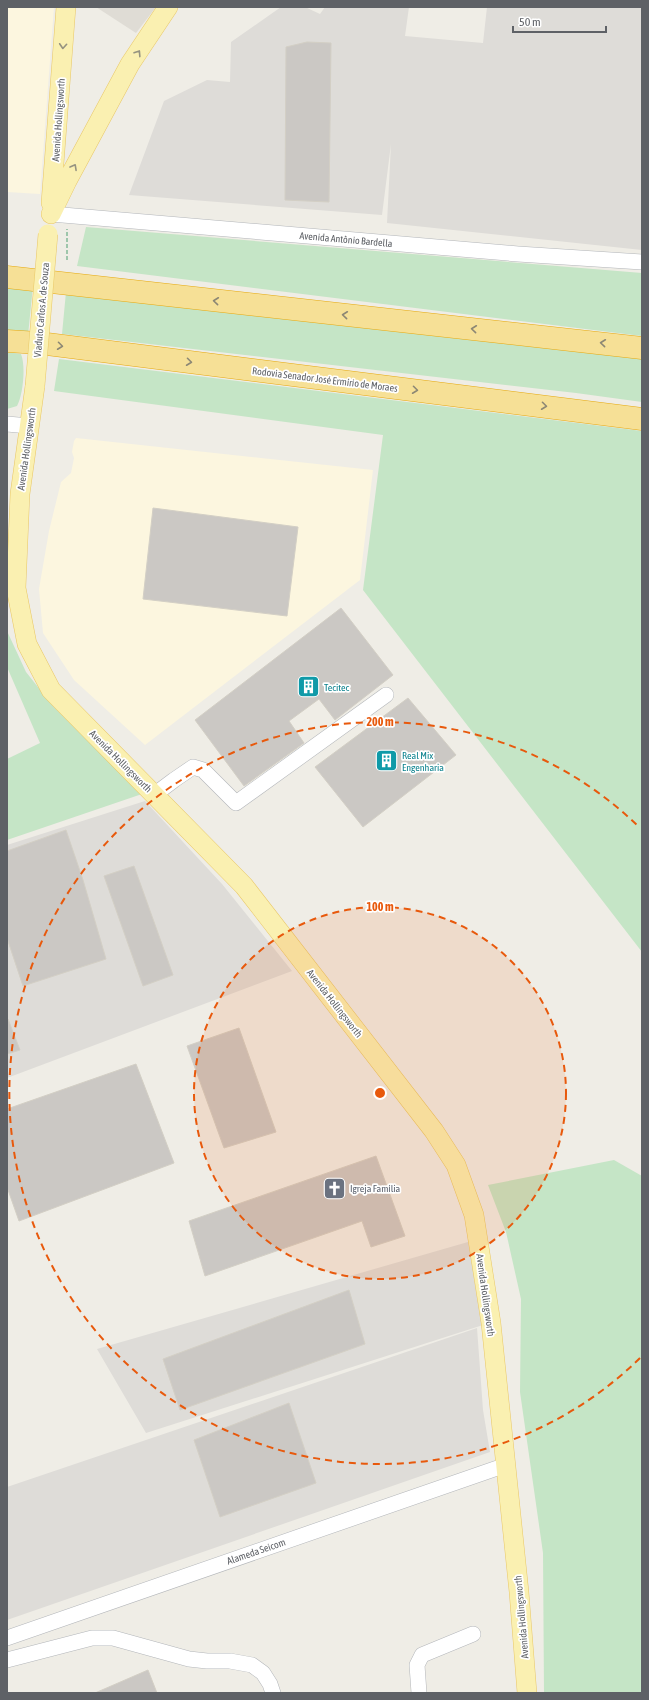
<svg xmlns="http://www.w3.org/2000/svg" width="649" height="1700" font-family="'Asap Condensed',sans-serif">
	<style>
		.commercial { fill: #fcf6df }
		.industrial { fill: #dedcd8 }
		.education { fill: #dfdcd5 }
		.green { fill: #c5e5c6 }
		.building { fill: #cbc8c4; stroke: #d3cfc5 }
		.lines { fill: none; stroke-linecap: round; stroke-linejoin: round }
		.minor-casing { stroke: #b3b6ba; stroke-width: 16 }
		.major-casing { stroke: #e9c766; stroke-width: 20 }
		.highway-casing { stroke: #e6a90f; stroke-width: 23 }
		.path { stroke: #9ec6ab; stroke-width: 2; stroke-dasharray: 4 2; stroke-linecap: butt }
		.minor { stroke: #fff; stroke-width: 15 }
		.major { stroke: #faf0b1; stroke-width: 19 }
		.highway { stroke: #f6e096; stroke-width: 22 }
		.major-bridge-casing { stroke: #e9c766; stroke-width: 20; stroke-linecap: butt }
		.major-bridge { stroke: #faf0b1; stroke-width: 19 }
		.oneway { stroke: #959380 }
		.oneway2 { stroke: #8c8774 }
		.ring { fill: none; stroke: #e8590c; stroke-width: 2; stroke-dasharray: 7 5 }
		.labels { text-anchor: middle; stroke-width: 3.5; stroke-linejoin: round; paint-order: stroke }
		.street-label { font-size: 10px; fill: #5e6166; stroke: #fff }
		.culture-label { font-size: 10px; fill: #0d838f; stroke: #fff; text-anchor: start }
		.worship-label { font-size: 10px; fill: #5b616d; stroke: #fff; text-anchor: start }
		.centre { fill: #e8590c; stroke: #fff; stroke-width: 2 }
		.ring-label { font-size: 12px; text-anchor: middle; font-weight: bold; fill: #e8590c; stroke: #fff; stroke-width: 3.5; stroke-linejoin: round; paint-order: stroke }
	</style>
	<rect width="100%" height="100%" fill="#efede6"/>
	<path class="commercial" d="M 7,7 L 54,7 L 40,194 L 7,192 Z
		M 76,438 L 373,470 L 360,580 L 145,745 L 74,680 L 43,633 L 39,589 L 49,531 L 61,482 L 71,473 L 74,458 L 72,452 L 74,441 Z"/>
	<path class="industrial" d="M 281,7 L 305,7 L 320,14 L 325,7 L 409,7 L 405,36 L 483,43 L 487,7 L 642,7 L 642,250 L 387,223 L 391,144 L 382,215 L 129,195 L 164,101 L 207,80 L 230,82 L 231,42 Z
		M 145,801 L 222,884 L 292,971 L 7,1078 L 7,845 Z
		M 468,1242 L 483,1325 L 146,1433 L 97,1349 Z
		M 477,1328 L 483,1410 L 490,1452 L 7,1620 L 7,1487 Z"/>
	<path class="education" d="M 96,7 L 156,7 L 136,33 Z"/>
	<path class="green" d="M 86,227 L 642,273 L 642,336 L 77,266 Z
		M 7,284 L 33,286 L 28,335 L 7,333 Z
		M 66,292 L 642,356 L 642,402 L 576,393 L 62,334 Z
		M 7,352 L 21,354 C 26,366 23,395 17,406 L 7,409 Z
		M 59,359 L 642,431 L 642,952 L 363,590 L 383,435 L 54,391 Z
		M 7,631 L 26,672 L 53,706 L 142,794 L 7,840 L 7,759 L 40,743 L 7,667 Z
		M 614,1160 L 642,1176 L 642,1693 L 544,1693 L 543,1553 L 520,1392 L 521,1299 L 506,1232 L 488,1185 Z"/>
	<path class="building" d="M 307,42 L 331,43 L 329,202 L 285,200 L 286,47 Z
		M 153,508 L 298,527 L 287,616 L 143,599 Z
		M 341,608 L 393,675 L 335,720 L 319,699 L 289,721 L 304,743 L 244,786 L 195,720 Z
		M 408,698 L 456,755 L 363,827 L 315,767 Z
		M 66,830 L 83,880 L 106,959 L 23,986 L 7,938 L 7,851 Z
		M 134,866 L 173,975 L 143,986 L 104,876 Z
		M 8,1019 L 20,1050 L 7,1054 L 7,1020 Z
		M 239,1028 L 276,1132 L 224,1148 L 187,1046 Z
		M 136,1064 L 174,1163 L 19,1221 L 7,1187 L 7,1109 Z
		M 376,1156 L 405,1236 L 371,1247 L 362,1221 L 205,1276 L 189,1221 Z
		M 349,1290 L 365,1344 L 180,1410 L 163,1359 Z
		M 289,1403 L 316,1483 L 220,1517 L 194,1440 Z
		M 148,1670 L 157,1693 L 95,1693 Z"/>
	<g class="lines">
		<defs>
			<path id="minor" d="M 51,214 L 518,254 L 642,262
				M 7,424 L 29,426
				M 154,795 L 174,780 L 193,767 L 203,770 L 236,803 L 386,695
				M 7,1638 L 506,1465
				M 7,1660 L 92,1638 L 113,1638 L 189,1659 L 207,1661 L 230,1661 L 252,1665 L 263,1673 L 270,1684 L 273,1693
				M 419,1693 L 417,1665 L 422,1655 L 473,1634"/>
			<path id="major" d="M 51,203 L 66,7
				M 51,214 L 67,181 L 130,64 L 168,7
				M 35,386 L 20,494 L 16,588 L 27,644 L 51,690 L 244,886 L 434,1131 L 456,1165 L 474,1215 L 491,1323 L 519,1592 L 527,1693"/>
			<path id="highway" d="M 7,277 L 642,348
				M 7,341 L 39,343 L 642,419"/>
		</defs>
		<use href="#minor" class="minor-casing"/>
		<use href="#major" class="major-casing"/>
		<use href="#highway" class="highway-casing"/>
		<path class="path" d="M 67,260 L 67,229"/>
		<use href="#minor" class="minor"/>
		<use href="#major" class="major"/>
		<use href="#highway" class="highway"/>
		<defs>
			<path id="major-bridge" d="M 35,386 L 48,234"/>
		</defs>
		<use href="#major-bridge" class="major-bridge-casing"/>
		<use href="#major-bridge" class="major-bridge"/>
	</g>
	<defs><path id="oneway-chevron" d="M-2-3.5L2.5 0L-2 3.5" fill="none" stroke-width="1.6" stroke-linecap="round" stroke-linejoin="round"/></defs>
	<g class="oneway">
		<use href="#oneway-chevron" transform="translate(63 46) rotate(94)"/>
		<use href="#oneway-chevron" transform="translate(138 53) rotate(-57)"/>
		<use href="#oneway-chevron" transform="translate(74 167) rotate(-61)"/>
	</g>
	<g class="oneway2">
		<use href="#oneway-chevron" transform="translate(216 301) rotate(-174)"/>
		<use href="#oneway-chevron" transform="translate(345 315) rotate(-174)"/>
		<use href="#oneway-chevron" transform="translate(474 329) rotate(-174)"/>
		<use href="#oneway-chevron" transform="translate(603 343) rotate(-174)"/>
		<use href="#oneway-chevron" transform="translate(60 346) rotate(7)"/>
		<use href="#oneway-chevron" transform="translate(189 362) rotate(7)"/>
		<use href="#oneway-chevron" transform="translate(415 390) rotate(7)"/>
		<use href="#oneway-chevron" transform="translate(544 406) rotate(7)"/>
	</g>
	<circle cx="380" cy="1093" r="186" fill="#e8590c" fill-opacity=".12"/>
	<g class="ring">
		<circle cx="380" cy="1093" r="186"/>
		<path d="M640 1358A371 371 0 1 1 640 828"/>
	</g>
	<defs>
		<symbol id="building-square" viewBox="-11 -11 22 22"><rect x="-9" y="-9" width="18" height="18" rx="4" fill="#0f9aa8" stroke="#fff"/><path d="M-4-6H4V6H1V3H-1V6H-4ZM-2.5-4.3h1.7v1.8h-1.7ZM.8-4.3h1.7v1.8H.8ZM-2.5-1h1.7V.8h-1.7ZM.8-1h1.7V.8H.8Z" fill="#fff"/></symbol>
		<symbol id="church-square" viewBox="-11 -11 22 22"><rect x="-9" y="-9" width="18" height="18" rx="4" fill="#6b7280" stroke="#fff"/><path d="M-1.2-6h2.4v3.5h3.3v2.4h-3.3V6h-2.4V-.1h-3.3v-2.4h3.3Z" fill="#fff"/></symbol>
	</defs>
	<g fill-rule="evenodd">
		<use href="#building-square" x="296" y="674" width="25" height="25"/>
		<use href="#building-square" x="374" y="748" width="25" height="25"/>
		<use href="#church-square" x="322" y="1176" width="25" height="25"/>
	</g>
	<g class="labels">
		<g class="street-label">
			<text transform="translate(58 120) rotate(-86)" y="4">Avenida Hollingsworth</text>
			<text transform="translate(346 239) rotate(5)" y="4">Avenida Antônio Bardella</text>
			<text transform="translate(41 310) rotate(-85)" y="4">Viaduto Carlos A. de Souza</text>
			<text transform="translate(325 379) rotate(7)" y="4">Rodovia Senador José Ermírio de Moraes</text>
			<text transform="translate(26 449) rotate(-82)" y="4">Avenida Hollingsworth</text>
			<text transform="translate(121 761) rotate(45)" y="4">Avenida Hollingsworth</text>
			<text transform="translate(335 1003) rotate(52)" y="4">Avenida Hollingsworth</text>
			<text transform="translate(486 1295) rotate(82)" y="4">Avenida Hollingsworth</text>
			<text transform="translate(256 1551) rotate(-19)" y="4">Alameda Seicom</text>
			<text transform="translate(521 1617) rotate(-95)" y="4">Avenida Hollingsworth</text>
		</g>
		<g class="culture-label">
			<text x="324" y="691">Tecitec</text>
			<text x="402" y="759">Real Mix<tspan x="402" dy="12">Engenharia</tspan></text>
		</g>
		<g class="worship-label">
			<text x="350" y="1192">Igreja Família</text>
		</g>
	</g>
	<circle cx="380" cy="1093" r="6" class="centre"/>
	<g class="ring-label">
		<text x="380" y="726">200 m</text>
		<text x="380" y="911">100 m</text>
	</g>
	<rect width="649" height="1700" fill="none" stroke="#5e6166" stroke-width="16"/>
	<path d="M513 26v6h93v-6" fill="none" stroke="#5e6166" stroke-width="2"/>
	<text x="519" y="26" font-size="12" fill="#5e6166" stroke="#ffffff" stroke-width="3" paint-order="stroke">50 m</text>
</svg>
